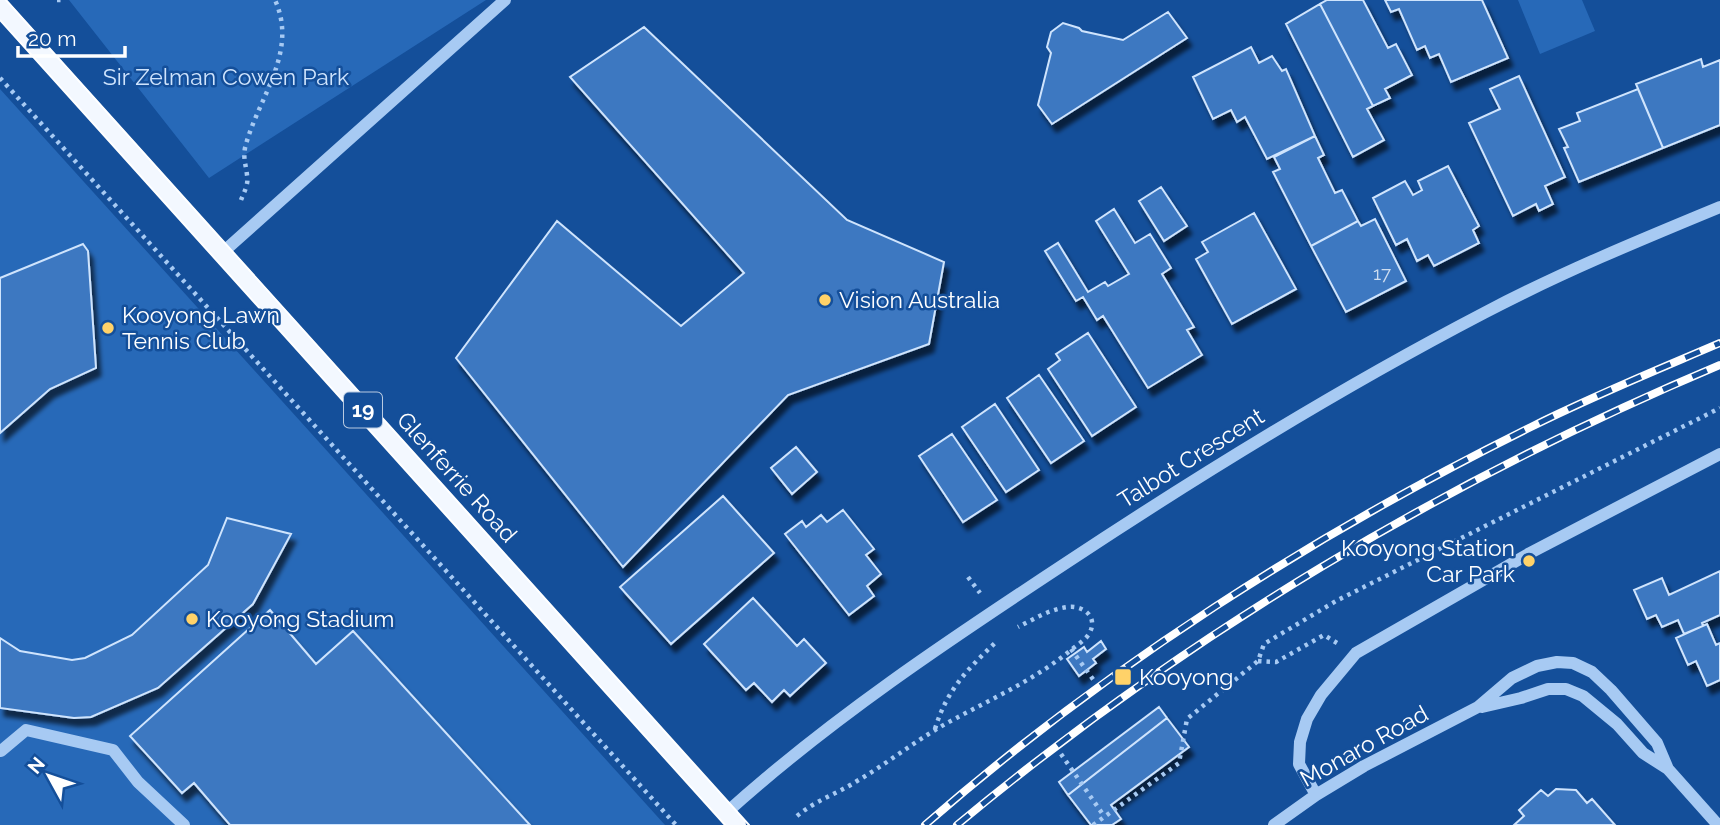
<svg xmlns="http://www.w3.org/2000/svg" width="1720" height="825" font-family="Raleway,sans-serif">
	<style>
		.green { fill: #2769b8 }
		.building { fill: #3d78c1; stroke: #cfe4fd; stroke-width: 2; filter: url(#shadow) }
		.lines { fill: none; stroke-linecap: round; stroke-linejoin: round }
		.path { stroke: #a7caf3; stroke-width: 4.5; stroke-dasharray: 3.5 5; stroke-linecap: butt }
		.minor { stroke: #a7caf3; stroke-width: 12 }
		.major { stroke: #f3f8ff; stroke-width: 18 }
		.tram { stroke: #fff; stroke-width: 2 }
		.rail-casing { stroke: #fff; stroke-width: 8 }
		.rail { stroke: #144f9a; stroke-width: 5; stroke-dasharray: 16; stroke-linecap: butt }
		.poi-dot { fill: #ffd269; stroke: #144f9a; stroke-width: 2.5 }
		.labels { text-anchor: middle; stroke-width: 5; stroke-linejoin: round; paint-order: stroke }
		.number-label { font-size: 19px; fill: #ceddf0 }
		.shield { fill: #144f9a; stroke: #b8cae1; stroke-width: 2 }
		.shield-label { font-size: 21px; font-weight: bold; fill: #fff }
		.park-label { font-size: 23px; fill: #cfe4fd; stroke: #144f9a }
		.poi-label { font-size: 23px; fill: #fff; stroke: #144f9a; text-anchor: start }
		.street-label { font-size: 23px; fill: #fff; stroke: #144f9a }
	</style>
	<defs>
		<filter id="shadow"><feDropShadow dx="4.5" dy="8" stdDeviation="2" flood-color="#0009"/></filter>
	</defs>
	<rect width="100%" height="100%" fill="#144f9a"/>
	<path class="green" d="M 69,0 L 486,0 L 209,178 Z
		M 1518,0 L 1582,0 L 1595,31 L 1540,54 Z
		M 0,89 L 665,825 L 0,825 Z"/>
	<path class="building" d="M 1327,0 L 1363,0 L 1388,48 L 1396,44 L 1412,75 L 1385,89 L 1390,98 L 1373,106 L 1320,4 Z
		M 1385,0 L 1482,0 L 1508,58 L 1451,82 L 1439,54 L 1430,58 L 1425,46 L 1417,50 L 1399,9 L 1391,12 Z
		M 1320,4 L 1373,106 L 1367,109 L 1384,140 L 1353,157 L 1286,24 Z
		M 1168,12 L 1187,38 L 1052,124 L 1038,105 L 1051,53 L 1047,47 L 1051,32 L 1063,23 L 1079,28 L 1082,31 L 1123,40 Z
		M 644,27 L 847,220 L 944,262 L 929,344 L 788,395 L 623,567 L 456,358 L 557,221 L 681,326 L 744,273 L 570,77 Z
		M 1251,47 L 1259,63 L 1272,56 L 1282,71 L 1286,69 L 1315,136 L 1267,159 L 1245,117 L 1237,122 L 1231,110 L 1213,119 L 1193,77 Z
		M 1701,59 L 1703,67 L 1720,60 L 1720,125 L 1663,148 L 1636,84 Z
		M 1519,76 L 1565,177 L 1545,186 L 1553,204 L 1539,211 L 1536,204 L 1513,216 L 1469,123 L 1500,109 L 1490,89 Z
		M 1638,89 L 1663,148 L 1579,182 L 1564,148 L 1568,147 L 1559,129 L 1580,121 L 1577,113 Z
		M 1315,136 L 1324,155 L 1318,158 L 1335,193 L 1342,190 L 1358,221 L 1311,246 L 1273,172 L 1280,169 L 1274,157 Z
		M 1448,166 L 1479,226 L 1473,230 L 1479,243 L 1434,266 L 1428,255 L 1417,261 L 1407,239 L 1396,245 L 1373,198 L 1405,181 L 1413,195 L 1422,190 L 1418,181 Z
		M 1161,187 L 1187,226 L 1164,241 L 1139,201 Z
		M 1114,209 L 1135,243 L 1150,234 L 1171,268 L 1162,274 L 1194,327 L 1187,330 L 1202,355 L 1148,388 L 1103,316 L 1097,320 L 1083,297 L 1076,301 L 1045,251 L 1058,243 L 1088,292 L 1105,282 L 1108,286 L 1129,274 L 1096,221 Z
		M 1254,213 L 1296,289 L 1232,324 L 1196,259 L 1208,252 L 1202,242 Z
		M 1375,219 L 1406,281 L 1346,312 L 1311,246 L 1358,221 L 1361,226 Z
		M 83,244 L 88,251 L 96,368 L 50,389 L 0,433 L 0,278 Z
		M 1088,333 L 1136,407 L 1092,436 L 1048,369 L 1060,360 L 1056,354 Z
		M 1039,375 L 1084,441 L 1051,463 L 1007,398 Z
		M 995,404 L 1039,470 L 1006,492 L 962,427 Z
		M 952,434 L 997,500 L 963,522 L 919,456 Z
		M 796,447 L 817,472 L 792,494 L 771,468 Z
		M 723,496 L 774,553 L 671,644 L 620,587 Z
		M 843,510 L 874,549 L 866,555 L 881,574 L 867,586 L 874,596 L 849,615 L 785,534 L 802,521 L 806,527 L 821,515 L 827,522 Z
		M 227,518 L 291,534 L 253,604 L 158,688 L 91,717 L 74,718 L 0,708 L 0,638 L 20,651 L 72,660 L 85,658 L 132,635 L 208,565 Z
		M 1720,571 L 1720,615 L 1702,623 L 1703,626 L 1684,634 L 1678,620 L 1662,627 L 1656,615 L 1647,619 L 1634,590 L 1662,578 L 1669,595 Z
		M 753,598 L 797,646 L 804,639 L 826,663 L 790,696 L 784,690 L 772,702 L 754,683 L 746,690 L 704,644 Z
		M 270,610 L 316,664 L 353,631 L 530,825 L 230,825 L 194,783 L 182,793 L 130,736 Z
		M 1707,624 L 1716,645 L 1720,643 L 1720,680 L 1707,686 L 1696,661 L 1688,665 L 1676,638 Z
		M 1101,641 L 1106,649 L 1093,659 L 1096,663 L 1079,676 L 1067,659 L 1084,647 L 1087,652 Z
		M 1159,707 L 1167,718 L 1068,795 L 1059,782 Z
		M 1167,718 L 1189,747 L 1111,805 L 1121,819 L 1112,825 L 1091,825 L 1068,795 Z
		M 1556,789 L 1576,790 L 1587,803 L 1592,799 L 1615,825 L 1514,825 L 1524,816 L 1519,810 L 1541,790 L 1548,796 Z"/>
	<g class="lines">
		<path class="path" d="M 57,0 L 63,0
			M 0,78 L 676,825
			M 241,200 C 244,192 249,184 247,175 C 246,165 243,159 245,148 C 257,99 299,53 275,0
			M 968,577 L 980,593
			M 1071,649 L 1095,682
			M 1258,661 L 1276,662 L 1324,635 L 1337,643
			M 935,729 C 947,689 968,669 997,641
			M 1061,754 L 1104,816
			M 797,816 C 816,800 837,794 857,781 C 888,763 915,741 947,723 C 989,700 1033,681 1071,650 C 1077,645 1087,639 1090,632 C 1098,616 1082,605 1068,607 C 1050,609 1034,619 1018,627
			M 1093,825 L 1179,763 L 1187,719 L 1258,661 L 1264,644 L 1336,601 L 1720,408"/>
		<path class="minor" d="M 222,253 L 505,0
			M 1482,707 L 1521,698 L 1548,689 L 1566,689 L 1583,696 L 1617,724 L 1643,753 L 1668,769 L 1718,825
			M 1,751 L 26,730 L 113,750 L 138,782 L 184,825
			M 1316,795 L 1299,764 L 1300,742 L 1307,719 L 1321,695 L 1356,653 L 1530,553 L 1720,454
			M 726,813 C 830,719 949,640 1066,563 C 1202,473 1340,388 1484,313 C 1560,273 1640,240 1720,207
			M 1274,825 L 1316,795 L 1364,766 L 1478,707 L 1512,678 L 1537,666 L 1557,662 L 1573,663 L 1592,672 L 1611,690 L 1657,743 L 1668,769"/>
		<path class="major" d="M 0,6 L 737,825"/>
		<path class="tram" d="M 6,0 L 749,825
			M 0,20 L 725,825"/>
		<defs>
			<path id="rail" d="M 925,825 C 1106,667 1316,533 1531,427 C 1593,396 1657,370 1720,343
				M 957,825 C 1186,635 1446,480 1720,365"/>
		</defs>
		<use href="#rail" class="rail-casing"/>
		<use href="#rail" class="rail"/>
	</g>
	<g class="poi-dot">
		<circle cx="825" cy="300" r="7"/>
		<circle cx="108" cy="328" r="7"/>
		<circle cx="1529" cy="561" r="7"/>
		<circle cx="192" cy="619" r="7"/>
		<rect x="1114" y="668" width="18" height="18" rx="3.5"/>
	</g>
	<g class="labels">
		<g class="number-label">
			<text x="1382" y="280">17</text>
		</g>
		<rect class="shield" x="344" y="392.5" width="38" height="35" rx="5"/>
		<g class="shield-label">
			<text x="363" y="417">19</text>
		</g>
		<g class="park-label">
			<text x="226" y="85">Sir Zelman Cowen Park</text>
		</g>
		<g class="poi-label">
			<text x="839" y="308">Vision Australia</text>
			<text x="122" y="323">Kooyong Lawn<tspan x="122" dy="26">Tennis Club</tspan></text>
			<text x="1515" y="556" text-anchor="end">Kooyong Station<tspan x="1515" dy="26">Car Park</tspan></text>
			<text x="206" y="627">Kooyong Stadium</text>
			<text x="1139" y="685">Kooyong</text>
		</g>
		<g class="street-label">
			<text transform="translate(1191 458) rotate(-32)" y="8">Talbot Crescent</text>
			<text transform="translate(457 477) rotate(48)" y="8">Glenferrie Road</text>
			<text transform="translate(1364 746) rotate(-29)" y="8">Monaro Road</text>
		</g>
	</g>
	<g transform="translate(49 776) rotate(310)" stroke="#144f9a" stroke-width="5" paint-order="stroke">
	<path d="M0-5L12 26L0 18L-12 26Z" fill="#ffffff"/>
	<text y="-10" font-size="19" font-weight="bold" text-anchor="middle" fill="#ffffff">N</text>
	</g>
	<path d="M18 46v10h107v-10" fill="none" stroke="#ffffff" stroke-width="3.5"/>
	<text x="28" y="46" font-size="21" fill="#ffffff" stroke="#144f9a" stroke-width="5" paint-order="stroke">20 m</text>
</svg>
